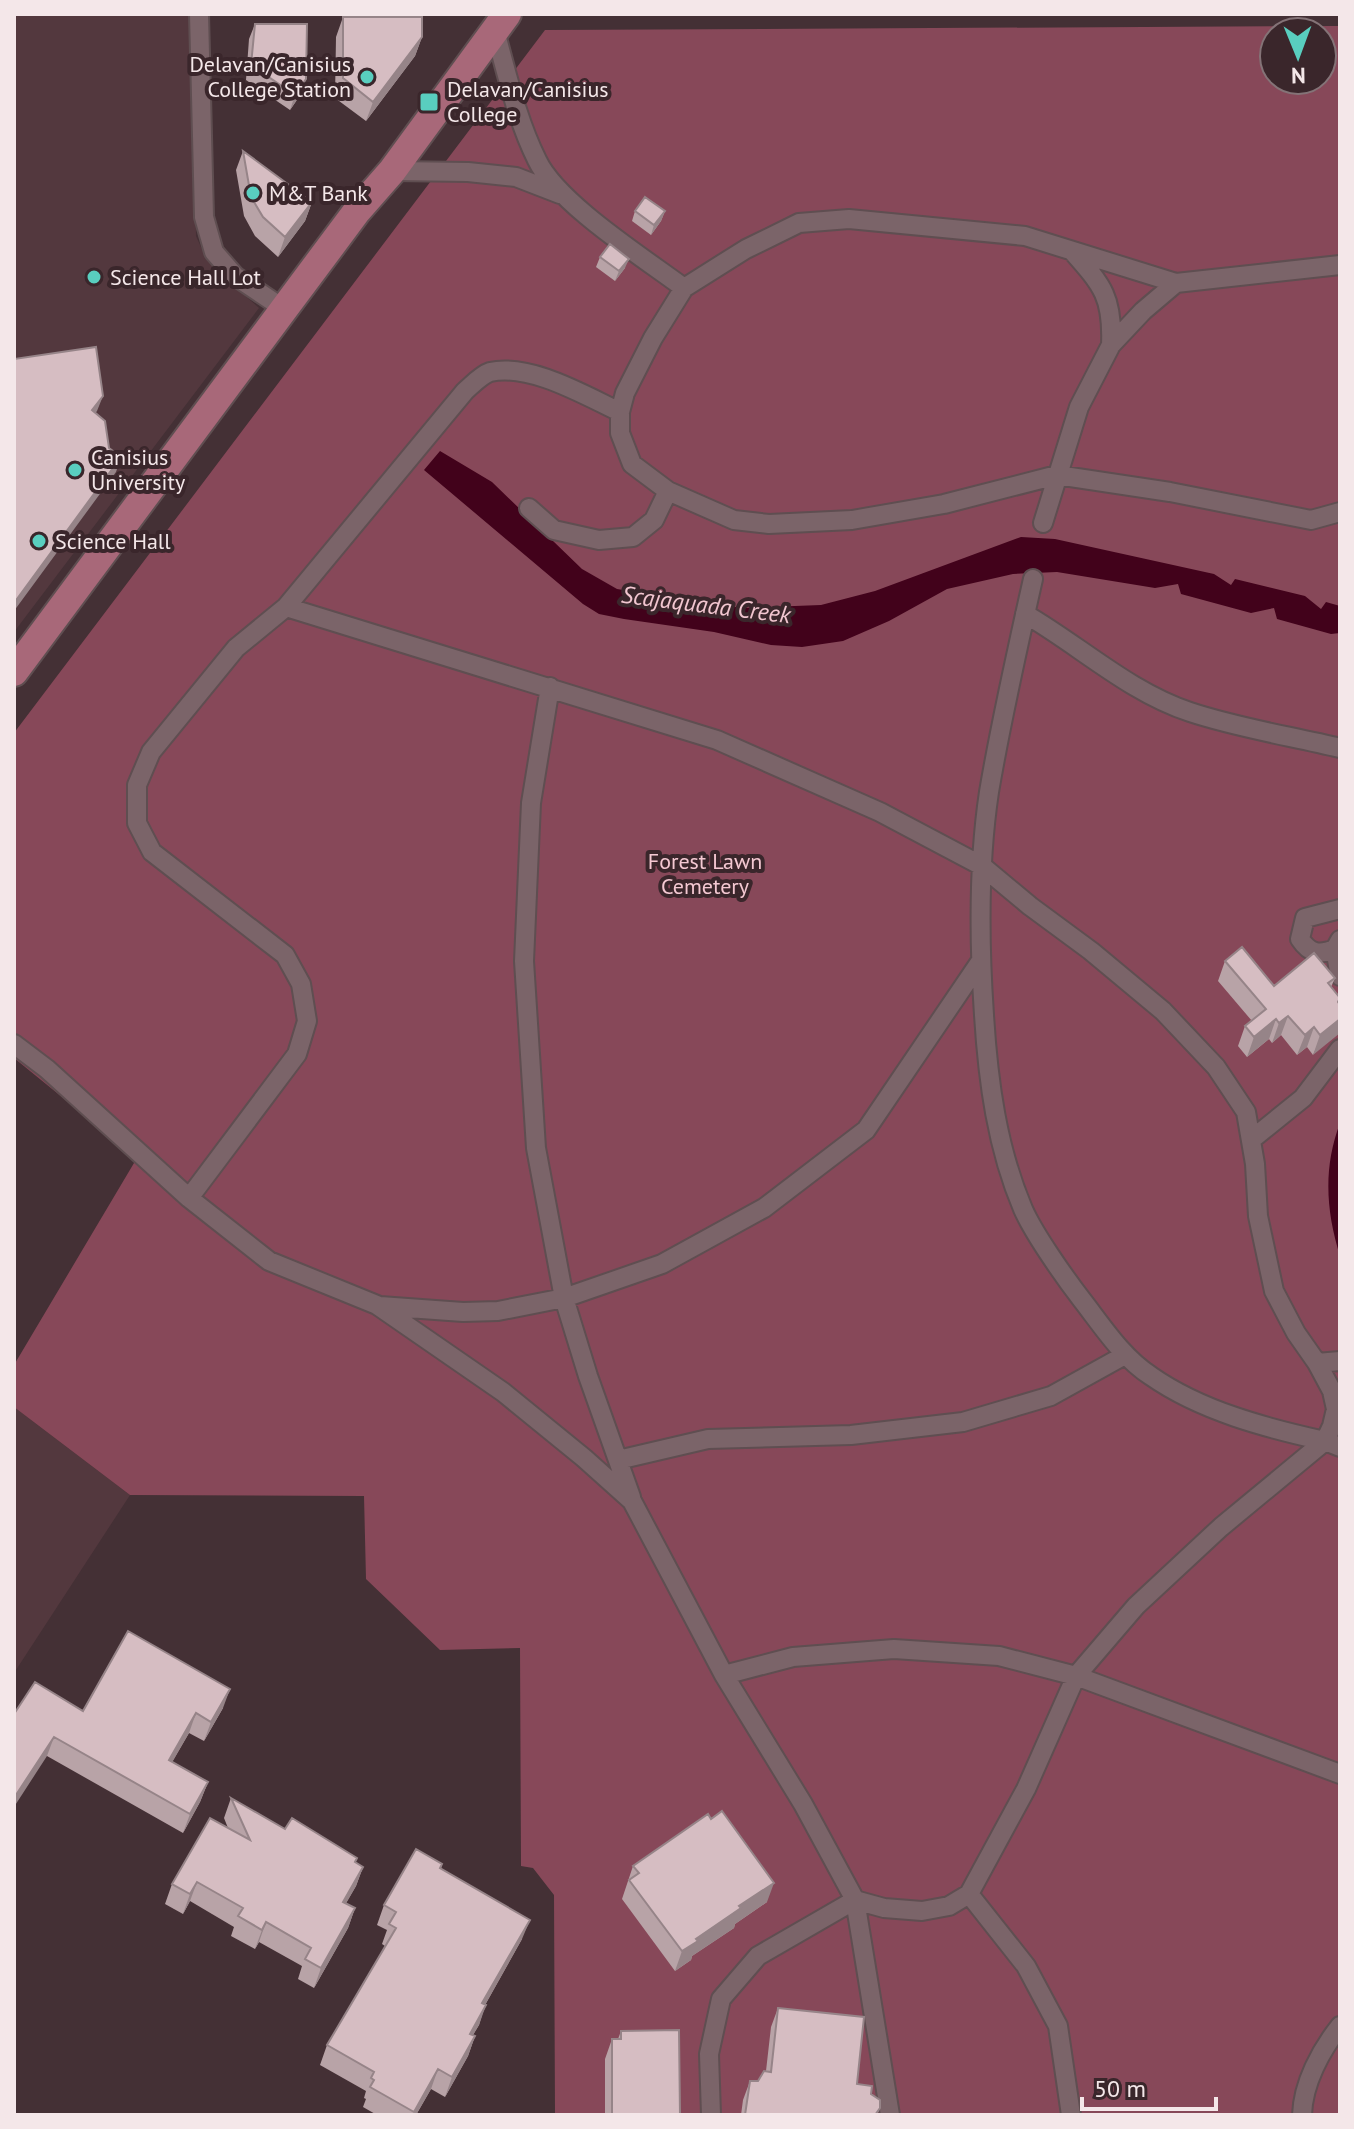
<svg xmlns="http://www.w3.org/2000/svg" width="1354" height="2129" font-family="'PT Sans',sans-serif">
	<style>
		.built { fill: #53383e }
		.green { fill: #874859; fill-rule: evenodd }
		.water { fill: #42021b }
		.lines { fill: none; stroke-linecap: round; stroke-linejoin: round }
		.minor-casing { stroke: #5f4e51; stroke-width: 22 }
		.primary-casing { stroke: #5f4e51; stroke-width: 32 }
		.minor { stroke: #7b6469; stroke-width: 18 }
		.primary { stroke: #a86879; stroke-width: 28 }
		.wall { fill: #b8a3a7 }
		.shaded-wall { fill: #968488 }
		.building { fill: #d6bdc2; stroke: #968488; stroke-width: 2 }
		.poi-dot { fill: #59cebf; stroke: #3a262b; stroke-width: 3 }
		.labels { text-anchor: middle; stroke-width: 8; stroke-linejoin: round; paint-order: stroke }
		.poi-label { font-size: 22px; fill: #f4e7e9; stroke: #3a262b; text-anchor: start }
		.park-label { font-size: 22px; fill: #f4c8d2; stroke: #3a262b }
		.water-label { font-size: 24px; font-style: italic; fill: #f2c6d0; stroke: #3a262b }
	</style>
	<rect width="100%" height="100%" fill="#443035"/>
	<path class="built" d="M 14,14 L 194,14 L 196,236 L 205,256 L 233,285 L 259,308 L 14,632 Z
		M 14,1407 L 130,1495 L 14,1673 Z"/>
	<path class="green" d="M 1340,26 L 1340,2115 L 555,2115 L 554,1895 L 533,1868 L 521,1866 L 520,1648 L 440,1650 L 366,1579 L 364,1496 L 130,1495 L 14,1407 L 14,1365 L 137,1158 L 14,1058 L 14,733 L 545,30 ZM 1274,32 L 1322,32 L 1322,80 L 1274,80 Z"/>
	<path class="water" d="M 440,451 L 492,482 L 582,569 L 617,589 L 673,598 L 742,608 L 821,605 L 875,591 L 1021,537 L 1055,539 L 1214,574 L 1231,585 L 1235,579 L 1305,596 L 1321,609 L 1326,602 L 1340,606 L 1340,633 L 1331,634 L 1277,619 L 1274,608 L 1251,613 L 1181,594 L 1178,584 L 1155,588 L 1057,572 L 1013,574 L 947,589 L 889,621 L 843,641 L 802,647 L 771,645 L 714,632 L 624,619 L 599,614 L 583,604 L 424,470 Z
		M 1340,1123 L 1340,1256 C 1326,1211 1323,1168 1340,1123 Z"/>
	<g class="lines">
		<defs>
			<path id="minor" d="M 199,14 L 204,217 L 214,252 L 235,276 L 284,309
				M 495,31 C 507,74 517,120 537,160 C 557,203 644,258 684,288
				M 392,171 L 468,172 L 516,177 L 560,194
				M 1073,252 C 1103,286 1113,298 1111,345
				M 1340,265 L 1176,283 L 1025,236 L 849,219 L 799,223 L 746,249 L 684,288 L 653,338 L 625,393 L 620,412 L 620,433 L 632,464 L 668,491 L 734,520 L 769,524 L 852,520 L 944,504 L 1057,475 L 1170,492 L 1311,520 L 1340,512
				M 529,508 L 554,530 L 599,540 L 633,537 L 654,520 L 668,491
				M 1043,523 L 1079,407 L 1111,345 L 1143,311 L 1176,283
				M 1033,579 C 1017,650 1001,721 989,792 C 978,865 979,941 984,1015 C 988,1081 997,1148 1023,1209 C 1034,1234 1065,1278 1082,1300 C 1103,1327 1122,1357 1151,1376 C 1201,1411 1266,1428 1325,1441
				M 286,607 L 717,740 L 880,812 L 982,866 L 1030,906 L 1091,951 L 1163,1011 L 1216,1067 L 1246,1112 L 1255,1164 L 1258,1216 L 1274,1291 L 1296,1333 L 1317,1363 L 1332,1391 L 1336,1409 L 1332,1426 L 1325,1441 L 1340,1447
				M 1025,614 C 1079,645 1129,692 1190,712 C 1238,728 1290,736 1340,748
				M 550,687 L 531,803 L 524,961 L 536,1148 L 564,1298 L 588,1376 L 631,1497
				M 1340,909 L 1305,918 L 1300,939 C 1310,954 1319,955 1335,949 L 1340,940
				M 1335,949 L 1340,976
				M 14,1044 L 47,1069 L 189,1198 L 269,1261 L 377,1305 L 503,1392 L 584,1458 L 632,1501 L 724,1675 L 803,1804 L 855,1900 L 890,2115
				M 1251,1140 L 1303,1098 L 1340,1049
				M 189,1198 L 297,1054 L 307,1021 L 301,984 L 285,955 L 152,852 L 137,823 L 137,785 L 151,752 L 236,648 L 286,607 L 465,391 C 472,385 481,375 490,372 C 530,363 584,395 620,412
				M 380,1306 L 463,1312 L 498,1311 L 564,1298 L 662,1264 L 764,1208 L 866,1130 L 980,962
				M 1317,1363 L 1340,1361
				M 618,1460 L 708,1439 L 851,1435 L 963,1422 L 1051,1396 L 1125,1355
				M 724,1675 L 793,1657 L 894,1649 L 999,1656 L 1076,1676 L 1340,1774
				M 969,1894 L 1026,1966 L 1058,2026 L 1071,2115
				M 711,2115 L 709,2054 L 721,1999 L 758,1956 L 855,1900 L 884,1908 L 922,1911 L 949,1906 L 969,1894 L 1026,1789 L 1076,1676 L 1136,1606 L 1221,1527 L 1325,1441
				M 1302,2115 C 1303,2083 1321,2050 1340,2026"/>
			<path id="primary" d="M 14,672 L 284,309 L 357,211 L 392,171 L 507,14"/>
		</defs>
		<use href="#minor" class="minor-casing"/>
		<use href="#primary" class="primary-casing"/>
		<use href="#minor" class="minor"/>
		<use href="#primary" class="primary"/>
	</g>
	<path class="wall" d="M 343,17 L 422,37 L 415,56 L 366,121 L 335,98 L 336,37 Z
		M 255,24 L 301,94 L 290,110 L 246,80 L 249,39 Z
		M 243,151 L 312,202 L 305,221 L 278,257 L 255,236 L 244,216 L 236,170 Z
		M 635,211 L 665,211 L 661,221 L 651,235 L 632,221 Z
		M 600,257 L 625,268 L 615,281 L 596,267 Z
		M 1225,961 L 1274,986 L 1335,978 L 1331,987 L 1340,998 L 1313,1055 L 1307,1047 L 1297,1055 L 1281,1035 L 1272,1043 L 1269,1039 L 1247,1057 L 1238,1046 L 1245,1026 L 1252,1021 L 1218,981 Z
		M 223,1708 L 204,1741 L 189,1733 L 172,1762 L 208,1782 L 200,1802 L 183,1833 L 47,1756 L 14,1714 L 83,1711 Z
		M 231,1798 L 285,1829 L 363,1867 L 356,1886 L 346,1903 L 355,1908 L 348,1928 L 314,1988 L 298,1979 L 302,1966 L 259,1942 L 255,1949 L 231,1936 L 234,1927 L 190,1901 L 183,1914 L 165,1904 L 172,1884 L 228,1828 L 224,1818 Z
		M 442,1864 L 441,1869 L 522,1939 L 485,2005 L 479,2025 L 473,2035 L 475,2036 L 468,2056 L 445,2097 L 431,2089 L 416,2115 L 377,2115 L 363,2107 L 366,2099 L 364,2098 L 366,2091 L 320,2065 L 327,2045 L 385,1946 L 382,1944 L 387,1930 L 377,1925 L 384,1905 Z
		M 633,1866 L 767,1902 L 735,1924 L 734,1928 L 692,1956 L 691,1960 L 675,1971 L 622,1899 Z
		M 778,2008 L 857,2084 L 871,2094 L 880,2108 L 877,2115 L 741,2115 L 743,2100 L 750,2081 L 758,2081 L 766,2071 L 771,2027 Z
		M 621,2031 L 680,2115 L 605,2115 L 605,2059 L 612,2039 L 618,2039 Z"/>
	<path class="shaded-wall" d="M 422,37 L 415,56 L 366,121 L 373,102 Z
		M 306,79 L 301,94 L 290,110 L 295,95 Z
		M 312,202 L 305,221 L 278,257 L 285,237 Z
		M 665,211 L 661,221 L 651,235 L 654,225 Z
		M 629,259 L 625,268 L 615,281 L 619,271 Z
		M 103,396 L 97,411 L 86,425 L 92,410 Z
		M 121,457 L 116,472 L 14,611 L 14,603 Z
		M 1288,1016 L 1281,1035 L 1272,1043 L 1279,1023 Z
		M 1276,1019 L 1269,1039 L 1247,1057 L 1254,1037 Z
		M 1340,1019 L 1340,1033 L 1313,1055 L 1320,1035 Z
		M 1314,1027 L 1307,1047 L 1297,1055 L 1305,1035 Z
		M 230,1689 L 223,1708 L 204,1741 L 211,1722 Z
		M 196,1713 L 189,1733 L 162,1780 L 169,1760 Z
		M 54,1737 L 47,1756 L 14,1807 L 14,1798 Z
		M 208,1782 L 200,1802 L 183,1833 L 190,1814 Z
		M 363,1867 L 356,1886 L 336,1921 L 343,1902 Z
		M 197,1882 L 190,1901 L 183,1914 L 190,1894 Z
		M 774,1883 L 767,1902 L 735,1924 L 734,1928 L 692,1956 L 691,1960 L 675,1971 L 682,1951 L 696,1939 L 739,1906 Z
		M 355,1908 L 348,1928 L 314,1988 L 321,1968 Z
		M 530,1920 L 522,1939 L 475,2023 L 482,2003 Z
		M 266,1922 L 259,1942 L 255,1949 L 262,1930 Z
		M 486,2005 L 479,2025 L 462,2053 L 470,2034 Z
		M 475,2036 L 468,2056 L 445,2097 L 452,2077 Z
		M 438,2069 L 431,2089 L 416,2115 L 413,2115 Z"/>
	<path class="building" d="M 343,17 L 422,17 L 422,37 L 373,102 L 343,78 Z
		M 255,24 L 307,24 L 306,79 L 295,95 L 251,65 Z
		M 243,151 L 312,202 L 285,237 L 263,217 L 251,197 Z
		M 645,197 L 665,211 L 654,225 L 635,211 Z
		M 610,244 L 629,259 L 619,271 L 600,257 Z
		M 96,347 L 103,396 L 92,410 L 105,421 L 109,448 L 121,457 L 14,603 L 14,359 Z
		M 1242,947 L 1274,986 L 1314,953 L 1335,978 L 1328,983 L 1340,998 L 1338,1002 L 1340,1005 L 1340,1019 L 1320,1035 L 1314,1027 L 1305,1035 L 1288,1016 L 1279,1023 L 1276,1019 L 1254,1037 L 1245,1026 L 1266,1009 L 1225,961 Z
		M 128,1631 L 230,1689 L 211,1722 L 196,1713 L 169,1760 L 208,1782 L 190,1814 L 54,1737 L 14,1798 L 14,1714 L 35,1682 L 83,1711 Z
		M 231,1798 L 285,1829 L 292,1818 L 357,1858 L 355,1862 L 363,1867 L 343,1902 L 355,1908 L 321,1968 L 305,1959 L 311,1948 L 266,1922 L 262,1930 L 238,1916 L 243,1908 L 197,1882 L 190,1894 L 172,1884 L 210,1818 L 250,1840 Z
		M 722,1811 L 774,1883 L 739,1906 L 741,1908 L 696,1939 L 698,1941 L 682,1951 L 629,1880 L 639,1873 L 633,1866 L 708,1814 L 711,1819 Z
		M 416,1849 L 442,1864 L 440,1868 L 530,1920 L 482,2003 L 486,2005 L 470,2034 L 475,2036 L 452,2077 L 438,2069 L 414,2112 L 370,2087 L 374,2080 L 371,2078 L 374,2072 L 327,2045 L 396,1928 L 389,1924 L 396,1912 L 384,1905 Z
		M 778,2008 L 864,2017 L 857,2084 L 872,2086 L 871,2094 L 880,2100 L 880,2108 L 875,2115 L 745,2115 L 750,2081 L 758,2081 L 764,2071 L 771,2072 Z
		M 679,2030 L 680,2115 L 612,2115 L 612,2039 L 621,2039 L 621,2031 Z"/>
	<g class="poi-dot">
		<circle cx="367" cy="77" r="8"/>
		<rect x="419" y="92" width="20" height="20" rx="4"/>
		<circle cx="253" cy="193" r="8"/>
		<circle cx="94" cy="277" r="8"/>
		<circle cx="75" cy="470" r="8"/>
		<circle cx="39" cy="541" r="8"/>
	</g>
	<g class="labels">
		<g class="poi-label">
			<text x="351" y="72" text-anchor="end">Delavan/Canisius<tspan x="351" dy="25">College Station</tspan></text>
			<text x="447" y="97">Delavan/Canisius<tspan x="447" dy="25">College</tspan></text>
			<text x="269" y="201">M&amp;T Bank</text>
			<text x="110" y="285">Science Hall Lot</text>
			<text x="91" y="465">Canisius<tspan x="91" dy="25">University</tspan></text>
			<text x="55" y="549">Science Hall</text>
		</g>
		<g class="park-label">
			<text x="705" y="869">Forest Lawn<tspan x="705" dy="25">Cemetery</tspan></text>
		</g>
		<g class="water-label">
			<text transform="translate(706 605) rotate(7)" y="8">Scajaquada Creek</text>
		</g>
	</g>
	<rect width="1354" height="2129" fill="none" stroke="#f4e7e9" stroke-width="32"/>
	<g transform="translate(1298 56) rotate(179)"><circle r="38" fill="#3a262b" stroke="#847377" stroke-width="2"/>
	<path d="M0-6L14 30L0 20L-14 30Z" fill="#59cebf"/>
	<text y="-12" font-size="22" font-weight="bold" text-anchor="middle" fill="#f4e7e9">N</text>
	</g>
	<path d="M1082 2097v12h134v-12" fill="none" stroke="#f4e7e9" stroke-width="4"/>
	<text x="1094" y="2097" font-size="24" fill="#f4e7e9" stroke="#3a262b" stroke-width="6" paint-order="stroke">50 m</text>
</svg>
